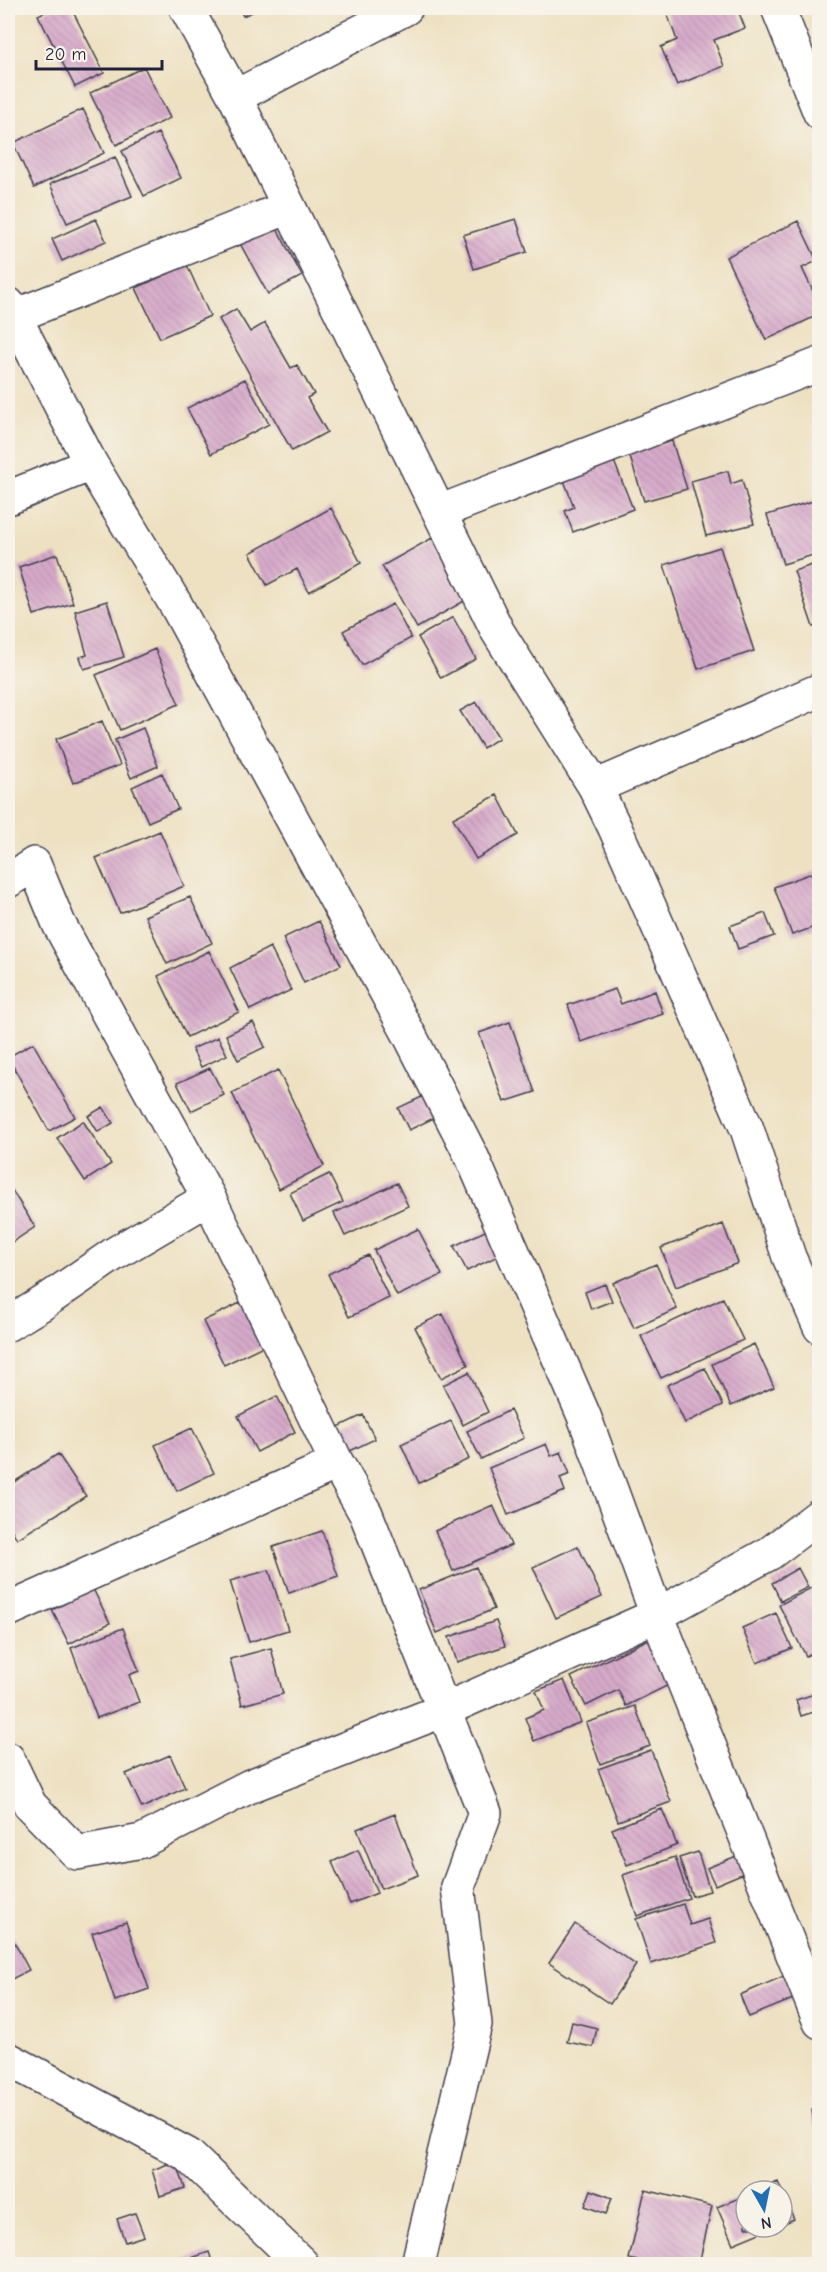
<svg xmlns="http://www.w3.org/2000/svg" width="827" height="2272" font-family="'Comic Neue',sans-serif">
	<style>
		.building { fill: url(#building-back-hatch) }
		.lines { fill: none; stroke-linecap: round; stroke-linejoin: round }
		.minor-casing { stroke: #413f4f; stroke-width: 36 }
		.minor { stroke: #fff; stroke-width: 33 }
	</style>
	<defs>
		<pattern id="building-back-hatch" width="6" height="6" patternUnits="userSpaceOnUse" patternTransform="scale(1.5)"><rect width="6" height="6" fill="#d7aaca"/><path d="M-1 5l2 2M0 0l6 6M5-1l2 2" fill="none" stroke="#b892ae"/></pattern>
	</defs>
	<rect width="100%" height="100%" fill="#f7f3e8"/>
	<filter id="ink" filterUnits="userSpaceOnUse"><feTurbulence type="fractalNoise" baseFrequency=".0167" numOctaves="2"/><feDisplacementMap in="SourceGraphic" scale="12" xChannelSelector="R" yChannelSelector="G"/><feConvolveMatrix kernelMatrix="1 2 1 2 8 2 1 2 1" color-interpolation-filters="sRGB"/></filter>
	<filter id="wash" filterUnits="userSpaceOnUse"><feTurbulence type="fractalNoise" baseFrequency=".008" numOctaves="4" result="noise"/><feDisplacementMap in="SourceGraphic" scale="24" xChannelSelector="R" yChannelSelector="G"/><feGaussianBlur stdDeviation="1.35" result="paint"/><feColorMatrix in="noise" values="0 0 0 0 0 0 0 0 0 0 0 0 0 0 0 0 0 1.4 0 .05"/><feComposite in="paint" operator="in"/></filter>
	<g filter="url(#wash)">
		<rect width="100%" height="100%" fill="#eee1c2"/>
		<g id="blocks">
			<path class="building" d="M 53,8 L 71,8 L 104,73 L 75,87 L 38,15 Z
				M 239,8 L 261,8 L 243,16 Z
				M 665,8 L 737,8 L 745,28 L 714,40 L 724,66 L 677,85 L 661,47 L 677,40 Z
				M 144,67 L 170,118 L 116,145 L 90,93 Z
				M 83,109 L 104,153 L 34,188 L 13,143 Z
				M 158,133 L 181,178 L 144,196 L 122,151 Z
				M 115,157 L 132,196 L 67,223 L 50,184 Z
				M 96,219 L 106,241 L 62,261 L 52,239 Z
				M 516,219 L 527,252 L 474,269 L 463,235 Z
				M 273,221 L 302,276 L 268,294 L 238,240 Z
				M 798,221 L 817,261 L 802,268 L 820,306 L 820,314 L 766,340 L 726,257 Z
				M 187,265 L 210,316 L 160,338 L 136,288 Z
				M 236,309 L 250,332 L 265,323 L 291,368 L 297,365 L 314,394 L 307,398 L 327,432 L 292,451 L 219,319 Z
				M 245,379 L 269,424 L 211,454 L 187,408 Z
				M 672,441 L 687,489 L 644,501 L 629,454 Z
				M 610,451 L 633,509 L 573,532 L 565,511 L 574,507 L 560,470 Z
				M 728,471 L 731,484 L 742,480 L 754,524 L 706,536 L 691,481 Z
				M 813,501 L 820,522 L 820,553 L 783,564 L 767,515 Z
				M 331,508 L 361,563 L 309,592 L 297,569 L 267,585 L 250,553 Z
				M 432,538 L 466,600 L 417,628 L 382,566 Z
				M 720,547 L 754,651 L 698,669 L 664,565 Z
				M 57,554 L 73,603 L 34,615 L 19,567 Z
				M 815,564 L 820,578 L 820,625 L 813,627 L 794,571 Z
				M 107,601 L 124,657 L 84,669 L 80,657 L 87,655 L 75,611 Z
				M 393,604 L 411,638 L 362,665 L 343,631 Z
				M 453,617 L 476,659 L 441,678 L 418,637 Z
				M 155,649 L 179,704 L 120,730 L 96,675 Z
				M 476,702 L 499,738 L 483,748 L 460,711 Z
				M 102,721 L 120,765 L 73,783 L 56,739 Z
				M 143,728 L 158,766 L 131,778 L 115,740 Z
				M 162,773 L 178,809 L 148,822 L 132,787 Z
				M 497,795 L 518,835 L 476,859 L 453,818 Z
				M 160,831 L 184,886 L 120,913 L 96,858 Z
				M 820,870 L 820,925 L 792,935 L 774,887 Z
				M 190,897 L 212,943 L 167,964 L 145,916 Z
				M 765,913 L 774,936 L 738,949 L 730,926 Z
				M 319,921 L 341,965 L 304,983 L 283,938 Z
				M 270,947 L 291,990 L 250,1010 L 230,968 Z
				M 209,951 L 239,1012 L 187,1037 L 158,976 Z
				M 615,989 L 621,1004 L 655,991 L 663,1014 L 581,1042 L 568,1005 Z
				M 253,1022 L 265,1047 L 238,1060 L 226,1035 Z
				M 510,1022 L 535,1092 L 504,1102 L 479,1033 Z
				M 218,1037 L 227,1055 L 201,1067 L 192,1049 Z
				M 33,1043 L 75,1117 L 49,1131 L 8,1057 Z
				M 210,1068 L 224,1095 L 191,1111 L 177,1083 Z
				M 278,1070 L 324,1166 L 279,1189 L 232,1093 Z
				M 426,1095 L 436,1117 L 409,1130 L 398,1108 Z
				M 103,1107 L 113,1123 L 98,1132 L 88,1116 Z
				M 83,1121 L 111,1164 L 85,1181 L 57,1138 Z
				M 329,1174 L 343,1202 L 303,1221 L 290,1193 Z
				M 397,1183 L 408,1206 L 345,1236 L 334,1213 Z
				M 8,1184 L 35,1227 L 8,1245 Z
				M 723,1224 L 738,1263 L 676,1287 L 661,1248 Z
				M 418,1229 L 442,1275 L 397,1296 L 374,1250 Z
				M 489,1229 L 502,1254 L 467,1271 L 454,1246 Z
				M 368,1255 L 389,1298 L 349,1317 L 328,1274 Z
				M 656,1264 L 677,1309 L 634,1328 L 613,1283 Z
				M 605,1284 L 612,1301 L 591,1309 L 585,1292 Z
				M 723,1298 L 743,1340 L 661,1378 L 641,1336 Z
				M 242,1302 L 263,1346 L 224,1365 L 203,1321 Z
				M 443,1314 L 468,1365 L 441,1378 L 415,1327 Z
				M 754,1344 L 774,1387 L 731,1406 L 712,1364 Z
				M 705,1368 L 723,1405 L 685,1423 L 667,1385 Z
				M 469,1372 L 488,1412 L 463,1425 L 443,1385 Z
				M 277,1396 L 295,1432 L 257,1452 L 238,1416 Z
				M 510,1410 L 524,1438 L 481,1459 L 467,1431 Z
				M 363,1415 L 375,1439 L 348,1452 L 336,1428 Z
				M 451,1421 L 469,1459 L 419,1483 L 401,1444 Z
				M 192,1428 L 214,1473 L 177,1491 L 155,1445 Z
				M 546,1444 L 551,1456 L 561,1452 L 570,1474 L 560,1478 L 565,1491 L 508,1515 L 489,1468 Z
				M 58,1454 L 86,1496 L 17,1539 L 8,1524 L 8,1486 Z
				M 493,1505 L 511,1545 L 453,1571 L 435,1531 Z
				M 322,1531 L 338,1576 L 289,1593 L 273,1547 Z
				M 578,1546 L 602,1597 L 556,1618 L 533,1567 Z
				M 476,1567 L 494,1609 L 437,1633 L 419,1590 Z
				M 798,1568 L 808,1587 L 781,1601 L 772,1583 Z
				M 269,1570 L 288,1630 L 249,1642 L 230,1581 Z
				M 820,1583 L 820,1649 L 806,1656 L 779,1605 Z
				M 93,1589 L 110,1623 L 69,1644 L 52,1610 Z
				M 776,1613 L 792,1648 L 757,1663 L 742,1628 Z
				M 496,1621 L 505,1646 L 457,1662 L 449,1637 Z
				M 123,1628 L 139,1671 L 129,1675 L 139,1702 L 97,1718 L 71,1648 Z
				M 655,1636 L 677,1681 L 626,1706 L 618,1690 L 586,1706 L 571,1677 Z
				M 271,1648 L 283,1694 L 242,1705 L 230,1659 Z
				M 564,1680 L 581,1722 L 534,1741 L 525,1718 L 544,1710 L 536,1691 Z
				M 820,1692 L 820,1710 L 801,1716 L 796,1700 Z
				M 635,1706 L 650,1746 L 600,1764 L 586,1723 Z
				M 651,1750 L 671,1802 L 618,1821 L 598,1769 Z
				M 170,1755 L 185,1788 L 142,1808 L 126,1774 Z
				M 662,1809 L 677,1845 L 627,1865 L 612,1829 Z
				M 395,1814 L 418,1875 L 381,1889 L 357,1829 Z
				M 358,1850 L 377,1893 L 350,1904 L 332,1862 Z
				M 698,1852 L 710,1891 L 692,1896 L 679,1858 Z
				M 739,1855 L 746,1872 L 715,1885 L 707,1868 Z
				M 675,1857 L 689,1898 L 637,1916 L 623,1875 Z
				M 683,1904 L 690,1925 L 708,1919 L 716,1943 L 651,1964 L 636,1919 Z
				M 126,1922 L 149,1989 L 115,2001 L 92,1933 Z
				M 575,1924 L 636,1965 L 610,2004 L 549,1963 Z
				M 8,1930 L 29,1970 L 8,1981 Z
				M 784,1976 L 793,1999 L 749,2017 L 740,1995 Z
				M 572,2022 L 597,2028 L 593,2047 L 567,2042 Z
				M 820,2109 L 820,2125 L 814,2126 L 812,2110 Z
				M 176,2161 L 185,2188 L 160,2196 L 152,2170 Z
				M 778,2182 L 794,2219 L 782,2224 L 782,2191 L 756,2191 Z
				M 591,2190 L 612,2198 L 606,2214 L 585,2206 Z
				M 645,2190 L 712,2206 L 699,2264 L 653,2264 L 629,2259 Z
				M 746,2195 L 746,2227 L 774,2227 L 733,2244 L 717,2207 Z
				M 135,2213 L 144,2236 L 125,2242 L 117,2219 Z
				M 209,2252 L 213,2264 L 174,2264 Z"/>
		</g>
	</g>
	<g filter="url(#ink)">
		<use href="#blocks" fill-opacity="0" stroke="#413f4f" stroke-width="1.5"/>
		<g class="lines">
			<defs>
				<path id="minor" d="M 186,8 L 235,97 L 498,632 L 595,787 L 615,828 L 747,1129 L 789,1257 L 820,1327
					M 778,8 L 820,113
					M 235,97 L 406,8
					M 8,304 L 91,464 L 176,605 L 410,1036 L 472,1157 L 584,1416 L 657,1615 L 820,2022
					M 15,316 L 289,207
					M 8,498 L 91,464
					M 439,512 L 820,364
					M 595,787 L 820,690
					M 8,881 L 34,864 L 59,924 L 209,1198 L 337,1463 L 366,1514 L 485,1813 L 458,1887 L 475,2024 L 418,2264
					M 8,1324 L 43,1303 L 114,1254 L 209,1198
					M 8,1610 L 337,1463
					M 8,1759 L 30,1805 L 77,1853 L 142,1841 L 250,1786 L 444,1710 L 657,1615 L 770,1553 L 820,1515
					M 8,2059 L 188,2155 L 302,2264"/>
			</defs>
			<use href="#minor" class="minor-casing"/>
			<use href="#minor" class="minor"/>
		</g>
	</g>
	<rect width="827" height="2272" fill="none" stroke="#f7f3e8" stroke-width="30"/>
	<g transform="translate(764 2209) rotate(171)"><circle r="28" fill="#f7f3e8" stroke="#a29fa3" stroke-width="1.5"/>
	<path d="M0-4.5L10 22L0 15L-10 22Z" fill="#1f6fb2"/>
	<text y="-9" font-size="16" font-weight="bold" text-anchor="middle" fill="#22223b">N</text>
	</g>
	<path d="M36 60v9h126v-9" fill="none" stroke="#22223b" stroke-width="3"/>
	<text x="45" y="60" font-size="18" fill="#22223b" stroke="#f7f3e8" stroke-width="4.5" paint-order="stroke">20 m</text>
</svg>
